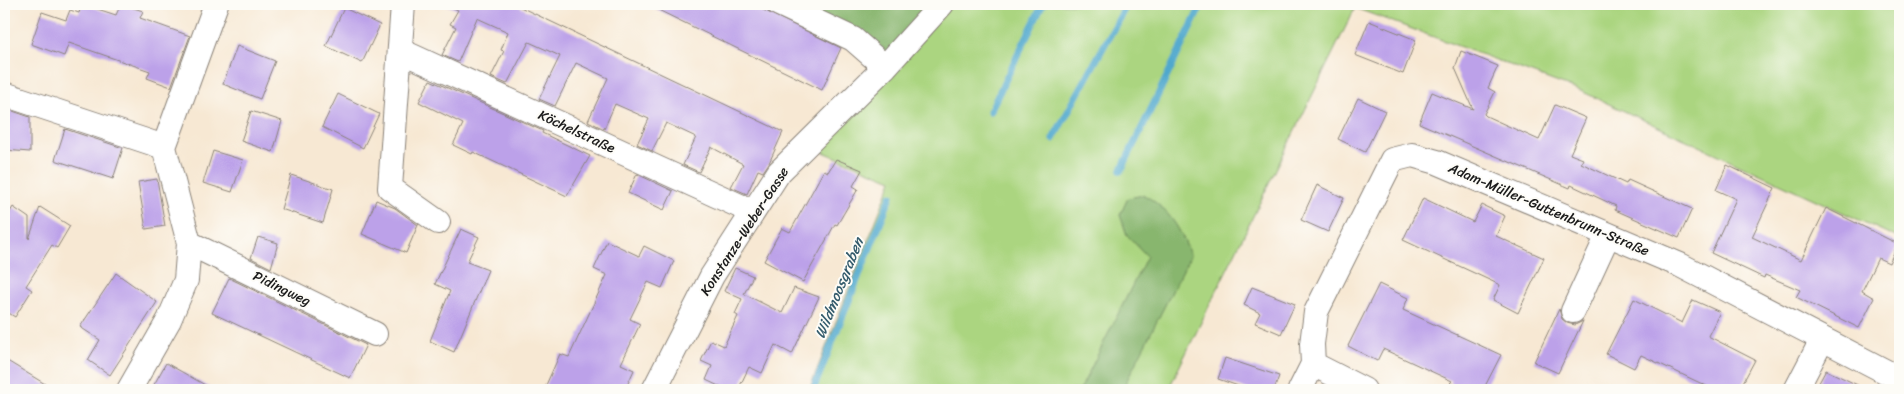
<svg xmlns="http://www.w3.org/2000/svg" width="1904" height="394" font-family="Sriracha,sans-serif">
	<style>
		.green { fill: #abd580; stroke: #64784e }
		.forest { fill: #88b66e; stroke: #526945 }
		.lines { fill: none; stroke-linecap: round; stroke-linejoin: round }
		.stream { stroke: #4fa8cd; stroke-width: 7 }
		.building { fill: #bca1e9 }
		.minor-casing { stroke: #8a8278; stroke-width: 26 }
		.minor { stroke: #fff; stroke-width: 24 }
		.labels { text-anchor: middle; stroke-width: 4; stroke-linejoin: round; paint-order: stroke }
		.street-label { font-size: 14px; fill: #1c1c1c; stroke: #fdfcf7 }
		.water-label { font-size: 15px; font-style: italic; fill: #335b6c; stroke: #fdfcf7 }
	</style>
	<rect width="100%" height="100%" fill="#fdfcf7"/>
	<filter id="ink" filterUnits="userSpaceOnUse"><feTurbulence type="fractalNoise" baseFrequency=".02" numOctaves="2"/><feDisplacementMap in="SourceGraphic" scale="10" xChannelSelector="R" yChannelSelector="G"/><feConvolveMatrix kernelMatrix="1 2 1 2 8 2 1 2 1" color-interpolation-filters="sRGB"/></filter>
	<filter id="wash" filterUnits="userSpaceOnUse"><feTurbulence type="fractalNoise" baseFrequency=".0096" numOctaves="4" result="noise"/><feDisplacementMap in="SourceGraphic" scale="20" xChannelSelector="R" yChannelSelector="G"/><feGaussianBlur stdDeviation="1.12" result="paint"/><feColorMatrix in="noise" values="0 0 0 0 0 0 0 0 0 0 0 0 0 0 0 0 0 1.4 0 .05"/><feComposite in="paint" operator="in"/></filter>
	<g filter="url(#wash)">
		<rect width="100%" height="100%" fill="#f7e8d3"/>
		<path class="green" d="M 950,4 L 1900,4 L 1900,239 L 1583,92 L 1355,8 L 1168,390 L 809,390 L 892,180 L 816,149 Z"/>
		<path class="forest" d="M 799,4 L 950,4 L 905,61 L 866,44 Z
			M 1144,195 C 1168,208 1182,230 1190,256 L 1122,390 L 1080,390 L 1147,256 L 1127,235 L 1120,215 L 1128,198 Z"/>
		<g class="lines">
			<path class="stream" d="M 990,111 L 1043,4
				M 1053,139 L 1127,4
				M 1121,171 L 1202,4
				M 813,390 L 891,196"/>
		</g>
		<g id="blocks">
			<path class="building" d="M 82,4 L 116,15 L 121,4 L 143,11 L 140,18 L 190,36 L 171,87 L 147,78 L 150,71 L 69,43 L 64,56 L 31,44 L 42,12 L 66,20 L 70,10 L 79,13 Z
				M 444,4 L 514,4 L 783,132 L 769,163 L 763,172 L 758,170 L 747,194 L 731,187 L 743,164 L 711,147 L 699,172 L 683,165 L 696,137 L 666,123 L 652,151 L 637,144 L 649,119 L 615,104 L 604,129 L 588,121 L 608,78 L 576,63 L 555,106 L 539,99 L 560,56 L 529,42 L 507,84 L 491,77 L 504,51 L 501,50 L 508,32 L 477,18 L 458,62 L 442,55 L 456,27 L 450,24 L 458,10 Z
				M 646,4 L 751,4 L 841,48 L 822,90 Z
				M 344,8 L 380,25 L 362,63 L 326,46 Z
				M 1369,21 L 1416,40 L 1403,74 L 1355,55 Z
				M 237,46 L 275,61 L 260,99 L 223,84 Z
				M 1461,51 L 1498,66 L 1488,88 L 1495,92 L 1484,114 L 1486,116 L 1539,140 L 1555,105 L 1586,118 L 1570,154 L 1583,159 L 1581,163 L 1626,184 L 1628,180 L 1692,209 L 1679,238 L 1615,210 L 1616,206 L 1571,185 L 1570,188 L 1419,123 L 1432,92 L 1473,109 L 1455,68 Z
				M 430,80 L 543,131 L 542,133 L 590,156 L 567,196 L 473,152 L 472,154 L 453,145 L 463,124 L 419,102 Z
				M 338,94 L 379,114 L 363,148 L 322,127 Z
				M 1358,98 L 1385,111 L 1365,152 L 1338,139 Z
				M 4,108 L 30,117 L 30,152 L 4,150 Z
				M 251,111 L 282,121 L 273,152 L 241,141 Z
				M 65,129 L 123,148 L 113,179 L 55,160 Z
				M 213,151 L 243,160 L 232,192 L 203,183 Z
				M 836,159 L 862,170 L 853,186 L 858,189 L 837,225 L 835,224 L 803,282 L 764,261 L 782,228 L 790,232 L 824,170 L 828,172 Z
				M 1727,165 L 1775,188 L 1752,237 L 1801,260 L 1826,208 L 1898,244 L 1889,263 L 1878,258 L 1862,291 L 1874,298 L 1859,328 L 1796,297 L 1800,290 L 1765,275 L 1764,278 L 1711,253 L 1736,199 L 1716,190 Z
				M 637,174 L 673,191 L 664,210 L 628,193 Z
				M 291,175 L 333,189 L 323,223 L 281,209 Z
				M 157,179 L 165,226 L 146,229 L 138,182 Z
				M 1317,185 L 1344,198 L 1328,232 L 1301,220 Z
				M 1423,198 L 1473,222 L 1482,205 L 1505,216 L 1496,236 L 1544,258 L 1518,313 L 1493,300 L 1500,285 L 1403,240 Z
				M 376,200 L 395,208 L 418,225 L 406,253 L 362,234 Z
				M 13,207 L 29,218 L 29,239 L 40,207 L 70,226 L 57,248 L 52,245 L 26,286 L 32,290 L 15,317 L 4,310 L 4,222 Z
				M 461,229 L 479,237 L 467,262 L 488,270 L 454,352 L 430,341 L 450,291 L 435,284 Z
				M 258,237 L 278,243 L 271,268 L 251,258 Z
				M 607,241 L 639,256 L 644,246 L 674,261 L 662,288 L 648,282 L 630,319 L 640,324 L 621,364 L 634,370 L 625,390 L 559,390 L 546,385 L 560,354 L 569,357 L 607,275 L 594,269 Z
				M 735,268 L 753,276 L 744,294 L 782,313 L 794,288 L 819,297 L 792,354 L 775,345 L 762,373 L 749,367 L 738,390 L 727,390 L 706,380 L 712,366 L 701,361 L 711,340 L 724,346 L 738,316 L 735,314 L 742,299 L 724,291 Z
				M 116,273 L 157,302 L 110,375 L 88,360 L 100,340 L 80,327 Z
				M 229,278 L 366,345 L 350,378 L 212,313 Z
				M 1379,284 L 1408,298 L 1403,310 L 1501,355 L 1483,390 L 1466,390 L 1450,383 L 1452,381 L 1383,349 L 1377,361 L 1348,346 Z
				M 1252,287 L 1295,304 L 1281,334 L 1255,323 L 1260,313 L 1244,305 Z
				M 1634,299 L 1682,323 L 1693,300 L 1720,312 L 1708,336 L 1755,360 L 1739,390 L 1715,390 L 1641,355 L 1634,368 L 1606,354 Z
				M 1559,309 L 1562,319 L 1567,323 L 1575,325 L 1583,321 L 1558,373 L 1534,362 Z
				M 1225,358 L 1279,376 L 1274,390 L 1250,390 L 1218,379 Z
				M 4,359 L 55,390 L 4,390 Z
				M 166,363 L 214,390 L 151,390 Z
				M 1826,370 L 1868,390 L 1815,390 Z"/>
		</g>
	</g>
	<g filter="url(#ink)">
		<use href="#blocks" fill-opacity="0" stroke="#8a8278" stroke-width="1"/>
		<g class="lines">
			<defs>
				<path id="minor" d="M 403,4 L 390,188 L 438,222
					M 779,4 L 853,39 L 885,67
					M 401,51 L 753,212
					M 4,94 L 164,147
					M 189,243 L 375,334
					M 1573,311 L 1608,235
					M 1313,364 L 1364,390
					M 129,390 L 169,320 L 186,280 L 189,243 L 164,147 L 216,4
					M 654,390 L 712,276 L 779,172 L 885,67 L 942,4
					M 1300,390 L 1313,364 L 1312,344 L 1316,312 L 1392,160 L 1412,155 L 1437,162 L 1680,265 L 1900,379
					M 1796,390 L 1822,340"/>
			</defs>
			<use href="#minor" class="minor-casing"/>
			<use href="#minor" class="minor"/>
		</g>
	</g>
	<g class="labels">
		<g class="street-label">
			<text transform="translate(577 131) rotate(25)" y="5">Köchelstraße</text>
			<text transform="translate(1549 209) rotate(23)" y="5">Adam-Müller-Guttenbrunn-Straße</text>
			<text transform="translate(744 231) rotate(-57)" y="5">Konstanze-Weber-Gasse</text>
			<text transform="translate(282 288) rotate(26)" y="5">Pidingweg</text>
		</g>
		<g class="water-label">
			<text transform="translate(839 288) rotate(-68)" y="5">Wildmoosgraben</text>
		</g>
	</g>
	<rect width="1904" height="394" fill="none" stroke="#fdfcf7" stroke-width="20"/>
</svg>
